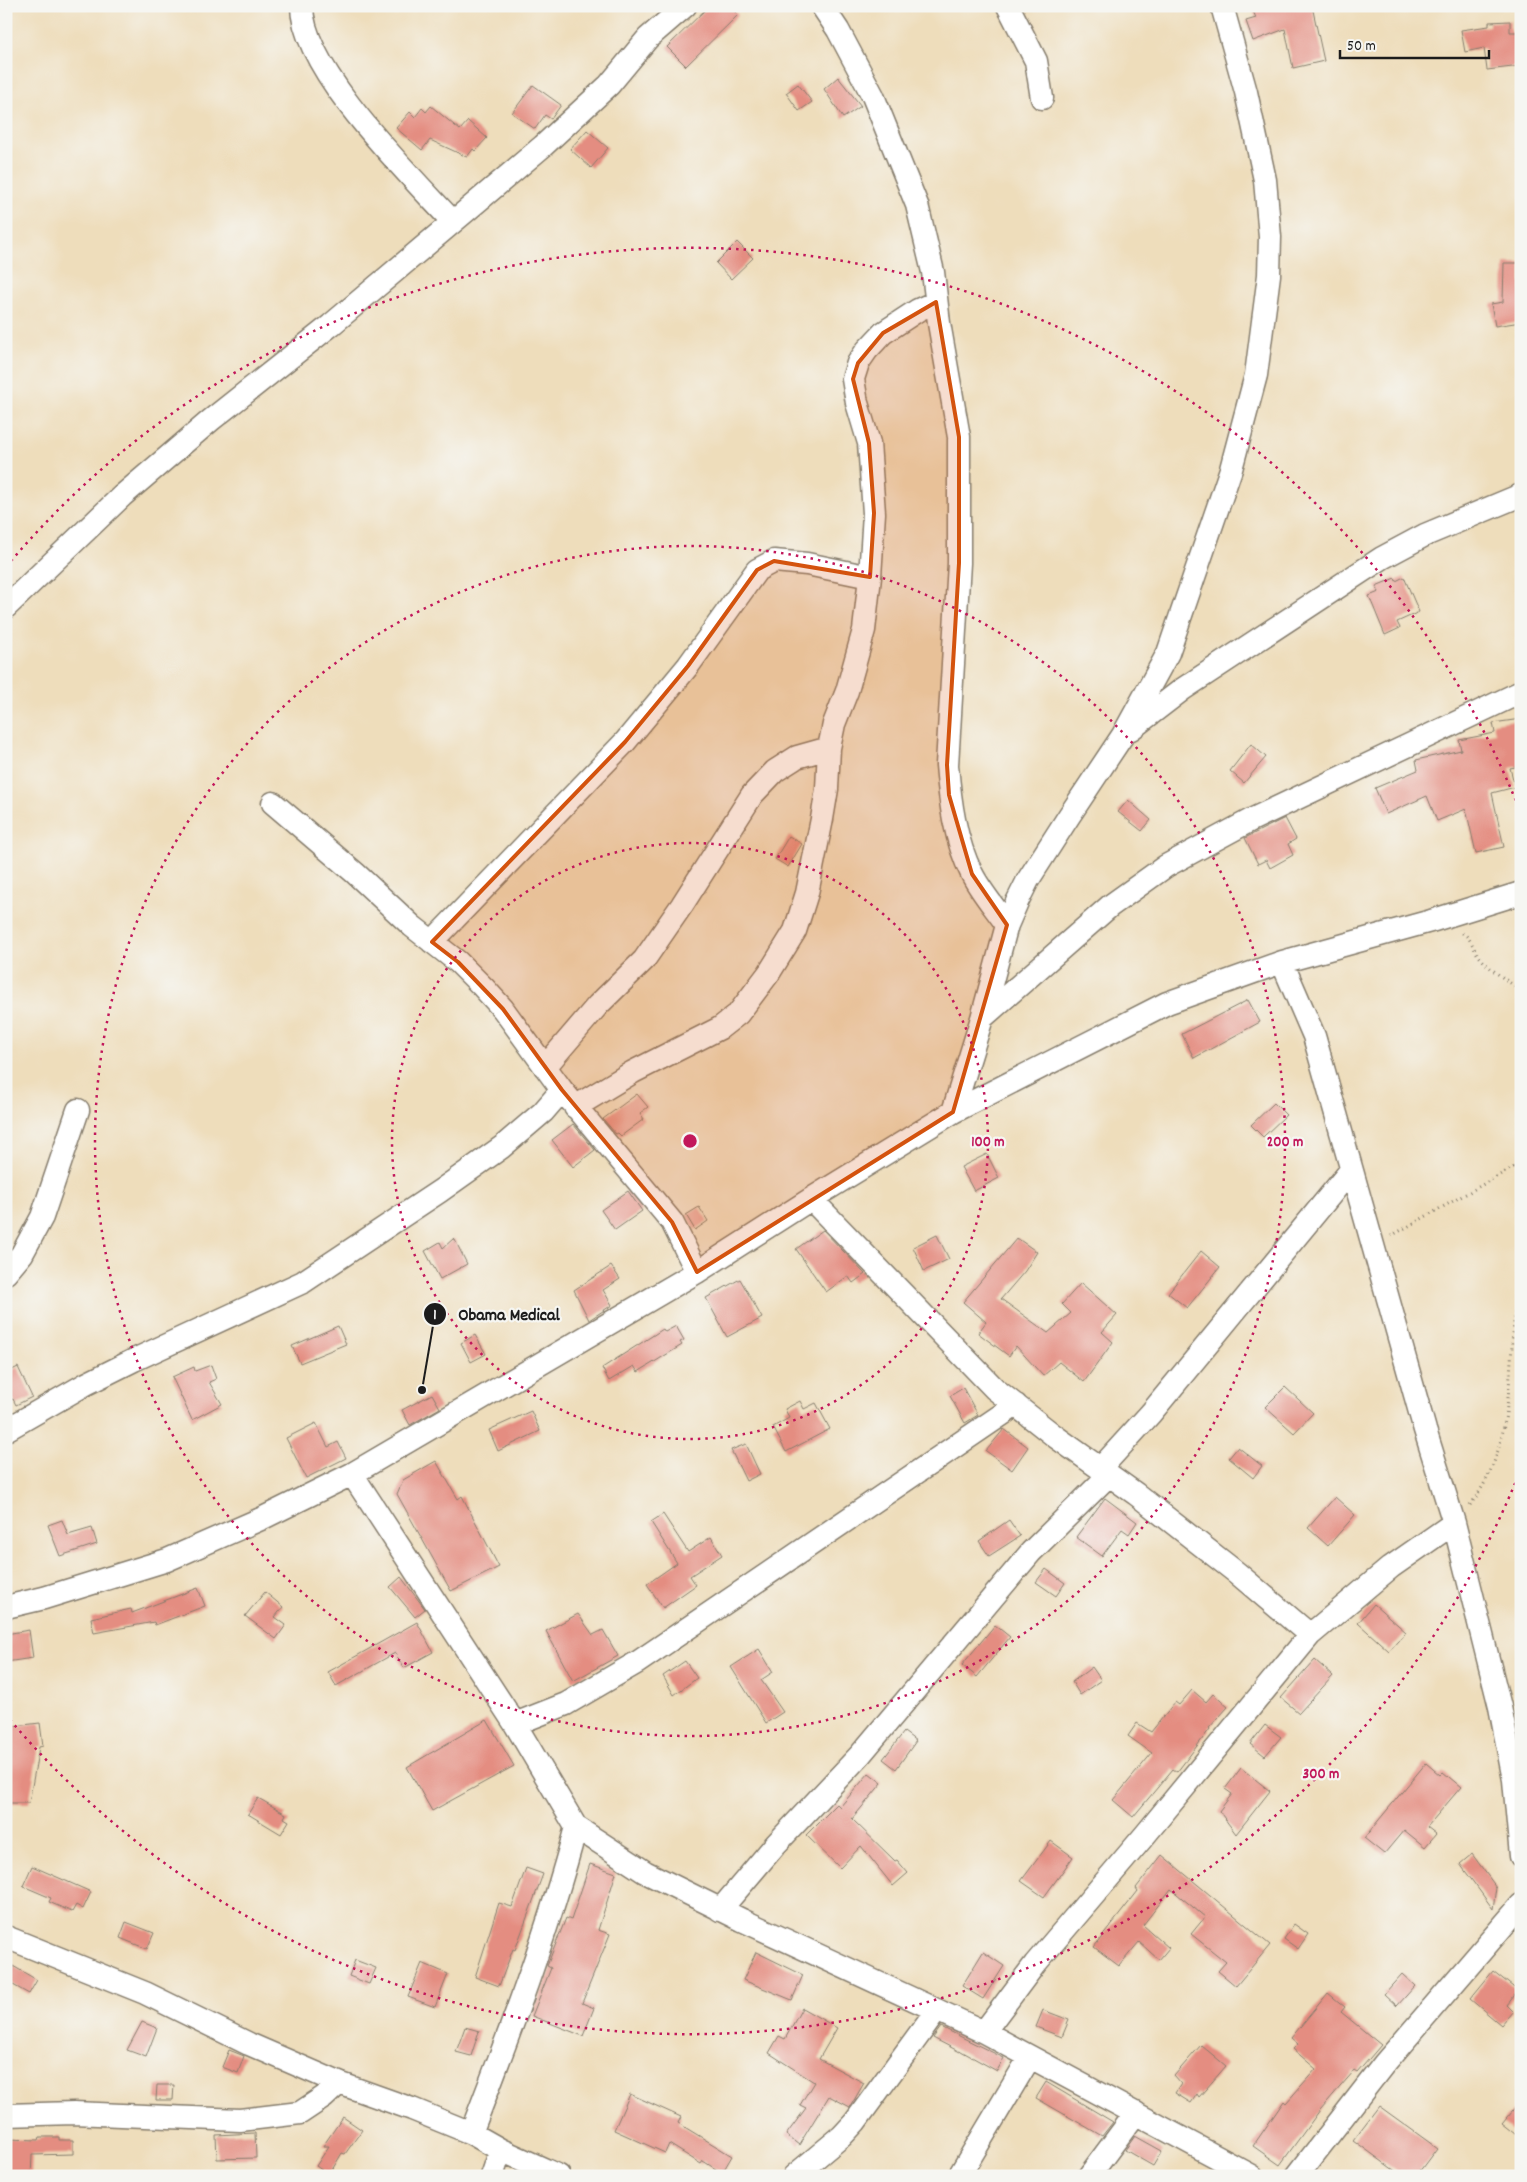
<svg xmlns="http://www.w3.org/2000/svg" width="1527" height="2182" font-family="Dekko,sans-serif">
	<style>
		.building { fill: #e48d81 }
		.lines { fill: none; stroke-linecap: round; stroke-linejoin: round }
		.minor-casing { stroke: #857c6c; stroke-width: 25 }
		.path { stroke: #857c6c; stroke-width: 3; stroke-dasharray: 1 4; stroke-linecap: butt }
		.minor { stroke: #fff; stroke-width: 22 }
		.marked { fill: #d4530e; fill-opacity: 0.2; stroke: #d4530e; stroke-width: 4; stroke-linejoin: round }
		.ring { fill: none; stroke: #c2185b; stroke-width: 2.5; stroke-dasharray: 2.5 5 }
		.centre { fill: #c2185b; stroke: #f6f6f2; stroke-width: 2.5 }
		.ring-label { font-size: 15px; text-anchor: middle; font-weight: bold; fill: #c2185b; stroke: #f6f6f2; stroke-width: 4.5; stroke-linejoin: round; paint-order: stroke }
		.leader { fill: none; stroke: #1c1c1c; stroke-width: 2 }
		.callout-dot { fill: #1c1c1c; stroke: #f6f6f2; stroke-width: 2 }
		.mark-label { font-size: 15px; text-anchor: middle; font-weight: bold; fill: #fff }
		.callout-label { font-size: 18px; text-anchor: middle; font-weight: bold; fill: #1c1c1c; stroke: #f6f6f2; stroke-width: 4.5; stroke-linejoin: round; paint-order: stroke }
	</style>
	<rect width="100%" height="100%" fill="#f6f6f2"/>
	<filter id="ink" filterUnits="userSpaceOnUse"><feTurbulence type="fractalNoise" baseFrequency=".02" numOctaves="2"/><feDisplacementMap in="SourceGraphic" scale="10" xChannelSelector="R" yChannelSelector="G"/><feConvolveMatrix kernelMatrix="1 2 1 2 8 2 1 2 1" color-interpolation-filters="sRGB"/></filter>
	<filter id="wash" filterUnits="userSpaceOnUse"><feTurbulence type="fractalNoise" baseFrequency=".0096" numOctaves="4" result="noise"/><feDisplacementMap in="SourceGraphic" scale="20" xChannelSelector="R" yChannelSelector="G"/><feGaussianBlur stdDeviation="1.12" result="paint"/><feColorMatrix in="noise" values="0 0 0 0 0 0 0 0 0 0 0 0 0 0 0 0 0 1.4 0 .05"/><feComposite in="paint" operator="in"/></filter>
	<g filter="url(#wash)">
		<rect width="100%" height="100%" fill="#edb"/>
		<g id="blocks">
			<path class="building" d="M 709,6 L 730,6 L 738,15 L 686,66 L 667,47 Z
				M 1251,6 L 1272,6 L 1273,8 L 1312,6 L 1324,61 L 1293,68 L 1285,29 L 1253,41 L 1246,21 L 1256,18 Z
				M 1510,21 L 1510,32 L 1521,32 L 1521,66 L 1487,70 L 1484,48 L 1465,52 L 1461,30 L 1489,26 L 1489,22 Z
				M 838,77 L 861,106 L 843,118 L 824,89 Z
				M 798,84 L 812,102 L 799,111 L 786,93 Z
				M 533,85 L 561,105 L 551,119 L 545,115 L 535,129 L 512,113 Z
				M 431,106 L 460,130 L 468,121 L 487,138 L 475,151 L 473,149 L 467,157 L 430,140 L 422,150 L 396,128 L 410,112 L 415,117 L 422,108 L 426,112 Z
				M 587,130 L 608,148 L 591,168 L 570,149 Z
				M 737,242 L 753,258 L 731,279 L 716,263 Z
				M 1504,263 L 1521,263 L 1521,322 L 1495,326 L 1491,304 L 1503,302 Z
				M 1404,577 L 1419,612 L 1397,622 L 1400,628 L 1385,635 L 1369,596 L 1379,592 L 1376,586 L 1395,578 L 1396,581 Z
				M 1521,719 L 1521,766 L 1510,768 L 1515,787 L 1492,793 L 1504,847 L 1476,853 L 1466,809 L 1437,821 L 1427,796 L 1386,814 L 1375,788 L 1418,770 L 1416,760 L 1461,750 L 1459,740 L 1495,733 L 1493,723 Z
				M 1251,744 L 1266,757 L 1244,783 L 1230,771 Z
				M 1128,800 L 1151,820 L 1142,831 L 1118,812 Z
				M 1285,818 L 1296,839 L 1288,844 L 1293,855 L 1270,868 L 1266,860 L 1258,864 L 1245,838 Z
				M 789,836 L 802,844 L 788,867 L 775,859 Z
				M 1248,1000 L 1260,1022 L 1194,1058 L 1182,1034 Z
				M 637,1094 L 648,1107 L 640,1113 L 644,1119 L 621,1136 L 618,1133 L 616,1134 L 603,1119 Z
				M 1274,1103 L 1286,1115 L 1263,1137 L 1251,1125 Z
				M 573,1124 L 595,1150 L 573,1167 L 552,1140 Z
				M 987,1154 L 999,1178 L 974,1191 L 961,1167 Z
				M 628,1191 L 642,1211 L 615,1230 L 601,1210 Z
				M 699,1207 L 708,1221 L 695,1230 L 686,1215 Z
				M 823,1230 L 865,1274 L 853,1283 L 848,1276 L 826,1292 L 796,1249 Z
				M 937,1235 L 949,1259 L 924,1271 L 913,1247 Z
				M 454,1238 L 467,1264 L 440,1279 L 425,1251 L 440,1242 L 443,1248 Z
				M 1017,1238 L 1037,1252 L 1025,1271 L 1001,1299 L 1048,1333 L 1071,1313 L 1062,1304 L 1081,1283 L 1117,1315 L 1102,1332 L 1113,1342 L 1084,1382 L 1059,1362 L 1043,1376 L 1016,1346 L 1009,1356 L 978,1333 L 986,1322 L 963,1302 Z
				M 1201,1251 L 1220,1267 L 1187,1308 L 1168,1293 Z
				M 611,1266 L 620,1279 L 603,1290 L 612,1305 L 589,1320 L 574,1290 Z
				M 740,1279 L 762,1318 L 727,1337 L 706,1298 Z
				M 338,1326 L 346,1344 L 300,1363 L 292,1346 Z
				M 676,1326 L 684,1340 L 680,1342 L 682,1345 L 638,1372 L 634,1366 L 609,1381 L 602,1368 L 663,1329 L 665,1332 Z
				M 475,1335 L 486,1354 L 471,1362 L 461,1343 Z
				M 211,1365 L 216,1379 L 209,1382 L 222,1404 L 192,1420 L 172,1377 L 194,1367 L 195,1371 Z
				M 18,1367 L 32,1397 L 16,1405 L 13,1399 L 6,1402 L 6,1373 Z
				M 1285,1387 L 1313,1413 L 1294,1433 L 1265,1407 Z
				M 963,1388 L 978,1415 L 965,1423 L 950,1396 Z
				M 432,1394 L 440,1408 L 410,1425 L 402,1410 Z
				M 800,1401 L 804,1409 L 816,1403 L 830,1429 L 786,1452 L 773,1427 L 789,1418 L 785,1409 Z
				M 531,1411 L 540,1431 L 498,1451 L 489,1430 Z
				M 316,1423 L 328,1447 L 338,1442 L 346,1458 L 306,1478 L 286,1438 Z
				M 1004,1429 L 1028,1447 L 1012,1470 L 986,1451 Z
				M 746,1444 L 760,1474 L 746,1481 L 731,1450 Z
				M 1238,1447 L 1262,1466 L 1253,1478 L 1229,1458 Z
				M 436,1461 L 458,1499 L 462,1496 L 499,1567 L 451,1591 L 397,1494 L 403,1480 Z
				M 1335,1497 L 1355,1515 L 1328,1546 L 1308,1528 Z
				M 1105,1498 L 1137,1522 L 1129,1534 L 1122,1529 L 1102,1556 L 1076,1537 Z
				M 663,1514 L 688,1552 L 711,1537 L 722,1555 L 690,1576 L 696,1585 L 663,1608 L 647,1584 L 677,1563 L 651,1522 Z
				M 62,1520 L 68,1535 L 92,1528 L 97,1544 L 60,1556 L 48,1525 Z
				M 1009,1520 L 1020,1536 L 989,1556 L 979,1541 Z
				M 1046,1569 L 1065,1583 L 1056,1596 L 1036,1582 Z
				M 401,1577 L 425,1609 L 415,1617 L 390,1587 Z
				M 198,1588 L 205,1606 L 155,1625 L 154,1622 L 94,1633 L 91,1618 L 131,1609 L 132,1613 Z
				M 265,1592 L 283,1607 L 275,1617 L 286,1625 L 276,1639 L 245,1616 Z
				M 1374,1604 L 1406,1632 L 1389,1651 L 1358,1623 Z
				M 578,1614 L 593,1635 L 603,1630 L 618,1656 L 573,1681 L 546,1631 Z
				M 417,1622 L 433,1652 L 404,1668 L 395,1653 L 336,1686 L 328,1672 Z
				M 995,1625 L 1010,1637 L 977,1677 L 962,1665 Z
				M 29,1630 L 33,1658 L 6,1662 L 6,1634 Z
				M 759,1649 L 773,1672 L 761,1680 L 783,1712 L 766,1723 L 731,1667 Z
				M 1315,1660 L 1333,1676 L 1299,1713 L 1281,1698 Z
				M 685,1661 L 697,1678 L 674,1695 L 663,1676 Z
				M 1092,1667 L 1101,1680 L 1080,1695 L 1072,1682 Z
				M 1192,1690 L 1206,1702 L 1213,1694 L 1228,1707 L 1209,1728 L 1210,1729 L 1177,1772 L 1173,1769 L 1133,1817 L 1113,1800 L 1152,1753 L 1128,1736 L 1137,1723 L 1151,1732 L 1175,1702 L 1179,1705 Z
				M 487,1720 L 514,1766 L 432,1811 L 407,1767 Z
				M 40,1723 L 43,1746 L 39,1747 L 29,1803 L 6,1803 L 6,1727 Z
				M 1265,1725 L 1281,1737 L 1265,1756 L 1250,1744 Z
				M 904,1732 L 916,1741 L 896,1769 L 883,1759 Z
				M 1426,1763 L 1440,1775 L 1443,1772 L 1461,1787 L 1427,1827 L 1436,1834 L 1425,1847 L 1404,1830 L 1384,1854 L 1364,1838 Z
				M 1241,1768 L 1270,1791 L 1236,1834 L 1219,1811 L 1232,1794 L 1225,1789 Z
				M 869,1773 L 882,1783 L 852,1819 L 895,1861 L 897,1860 L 908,1873 L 893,1886 L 861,1846 L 840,1868 L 806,1835 L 837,1804 L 840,1807 Z
				M 258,1798 L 286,1814 L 284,1818 L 289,1821 L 281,1834 L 248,1814 Z
				M 1051,1841 L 1073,1857 L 1044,1897 L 1021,1881 Z
				M 1472,1854 L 1496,1887 L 1493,1909 L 1460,1864 Z
				M 1162,1855 L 1270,1945 L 1236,1986 L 1218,1971 L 1226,1962 L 1191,1934 L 1205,1917 L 1171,1889 L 1143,1925 L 1169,1948 L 1159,1960 L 1139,1942 L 1119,1966 L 1094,1947 L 1138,1891 L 1136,1888 Z
				M 590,1864 L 616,1873 L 598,1930 L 610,1934 L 582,2003 L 594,2008 L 583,2036 L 532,2016 L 551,1968 L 547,1966 L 566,1918 L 571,1920 Z
				M 32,1866 L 91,1892 L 83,1909 L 76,1905 L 72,1912 L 49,1902 L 51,1898 L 23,1886 Z
				M 526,1868 L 543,1874 L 515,1950 L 513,1949 L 499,1986 L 475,1977 L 499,1903 L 512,1907 Z
				M 126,1922 L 154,1933 L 147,1949 L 120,1938 Z
				M 1294,1924 L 1308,1934 L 1298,1949 L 1284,1939 Z
				M 756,1952 L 803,1975 L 792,2000 L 743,1980 Z
				M 983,1952 L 1004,1966 L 983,1999 L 962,1986 Z
				M 355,1960 L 376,1968 L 369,1984 L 349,1976 Z
				M 6,1962 L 37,1980 L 29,1994 L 6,1981 Z
				M 422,1963 L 448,1974 L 435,2007 L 408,1997 Z
				M 1493,1971 L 1518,1991 L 1507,2005 L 1513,2011 L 1501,2025 L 1470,1999 Z
				M 1402,1974 L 1415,1986 L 1397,2006 L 1384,1994 Z
				M 1328,1993 L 1345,2007 L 1341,2012 L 1381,2045 L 1357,2073 L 1354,2071 L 1320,2110 L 1280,2165 L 1253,2146 L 1284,2101 L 1286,2103 L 1316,2069 L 1293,2049 L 1298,2044 L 1291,2038 Z
				M 802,2008 L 837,2028 L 819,2059 L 864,2083 L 850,2107 L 829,2096 L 799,2145 L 786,2135 L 806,2108 L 800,2105 L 814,2082 L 769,2053 L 779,2036 L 785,2039 Z
				M 1043,2010 L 1069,2020 L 1062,2037 L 1036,2027 Z
				M 142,2022 L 157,2028 L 146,2057 L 127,2050 Z
				M 465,2027 L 479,2031 L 471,2056 L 456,2052 Z
				M 941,2027 L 1004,2058 L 997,2071 L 961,2051 L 960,2052 L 933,2038 Z
				M 1201,2045 L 1226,2066 L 1199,2097 L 1197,2094 L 1191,2103 L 1175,2093 L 1181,2084 L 1174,2076 Z
				M 229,2050 L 244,2056 L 238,2073 L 222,2067 Z
				M 1046,2082 L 1113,2122 L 1102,2136 L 1036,2098 Z
				M 157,2085 L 174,2085 L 173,2100 L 156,2100 Z
				M 630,2094 L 681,2117 L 678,2123 L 732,2156 L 722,2173 L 703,2161 L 701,2164 L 669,2144 L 665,2153 L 614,2130 Z
				M 1521,2100 L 1521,2138 L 1502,2123 Z
				M 1379,2106 L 1437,2148 L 1416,2176 L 1402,2176 L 1353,2140 Z
				M 343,2117 L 362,2130 L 345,2154 L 342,2153 L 329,2175 L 316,2166 L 329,2146 L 323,2146 Z
				M 255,2133 L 256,2158 L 217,2159 L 216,2135 Z
				M 1135,2136 L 1162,2151 L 1153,2166 L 1125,2150 Z
				M 40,2137 L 59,2137 L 59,2140 L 73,2140 L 73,2154 L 32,2155 L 31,2176 L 6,2176 L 6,2139 L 39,2140 Z"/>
		</g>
	</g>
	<g filter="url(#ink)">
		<use href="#blocks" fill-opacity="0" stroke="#857c6c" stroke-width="1"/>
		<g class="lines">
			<defs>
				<path id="minor" d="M 302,6 C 302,70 410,175 453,222
					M 822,6 L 838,30 L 873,96 L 917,205 L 933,272 L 939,323 L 959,437 L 959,563 L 947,765 C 950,801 955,841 972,874 C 981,892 996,909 1007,925
					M 1008,6 L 1036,61 L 1042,98
					M 6,607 L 122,496 L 211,420 L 331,325 L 543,146 L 609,85 L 648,38 L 685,6
					M 1131,729 L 1183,689 L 1382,558 L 1425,535 L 1521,495
					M 273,803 L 355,873 L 412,926 L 458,962 L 483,987 L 503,1009 L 562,1090 L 672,1222 L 697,1272
					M 432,942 L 625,742 L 688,666 L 757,570 L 774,561 L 807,564 L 870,577
					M 1282,962 L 1314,1036 L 1425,1430 L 1454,1523 L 1500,1707 L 1514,1780 L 1521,1856
					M 982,1018 L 1110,906 L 1166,866 L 1251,820 L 1521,692
					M 545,1067 L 598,1005 L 644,960 L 682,905 L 752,795 L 775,771 L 797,757 L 829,748
					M 575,1107 L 633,1072 L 720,1028 L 738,1014 L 769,973 L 795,931 L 807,893 L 822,819 L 827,789 L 829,748 L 834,724 L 847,691 L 864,630 L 870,577 L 874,513 L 869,443 L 857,403 L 853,379 L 858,363 L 867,350 L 883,333 L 918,310 L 936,302
					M 953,1112 L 982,1018 L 1007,925 L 1017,902 L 1028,880 L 1069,816 L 1123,735 L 1168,653 L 1231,469 L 1256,375 L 1269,275 L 1270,237 L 1265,180 L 1246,92 L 1222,6
					M 811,1199 L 995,1389 L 1056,1437 L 1136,1494 L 1237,1573 L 1310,1635
					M 6,1273 L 22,1254 L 42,1217 L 78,1110
					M 6,1430 L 86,1384 L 134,1360 L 303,1282 L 440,1191 L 502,1147 L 543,1112 L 562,1090
					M 1100,1469 L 1151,1413 L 1351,1170
					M 352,1474 L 515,1724 L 576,1827 L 645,1872 L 742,1920 L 984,2032 L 1252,2176
					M 6,1607 L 44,1598 L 167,1560 L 263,1518 L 352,1474 L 697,1272 L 811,1199 L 953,1112 L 1167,1003 L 1282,962 L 1431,921 L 1521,893
					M 515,1724 L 566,1704 L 638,1662 L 1016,1405
					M 720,1910 L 776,1844 L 860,1755 L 1031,1552 L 1109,1475
					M 6,1937 L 145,1993 L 249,2044 L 339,2083 L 412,2109 L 471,2133 L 501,2150 L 559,2176
					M 984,2032 L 1035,1964 L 1145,1835 L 1310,1635 L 1391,1567 L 1454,1523
					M 6,2115 L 74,2113 L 240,2120 L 300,2113 L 324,2097 L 339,2083
					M 471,2133 C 510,2032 548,1932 576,1827
					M 492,2176 L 501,2150
					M 794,2176 L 842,2136 L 855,2122 L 937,2010
					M 959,2176 L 1030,2057
					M 1089,2176 L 1136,2113
					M 1297,2176 L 1384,2064 L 1521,1905"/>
			</defs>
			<use href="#minor" class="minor-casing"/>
			<path class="path" d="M 1462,933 C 1471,937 1473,948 1478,955 C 1490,970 1506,980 1521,990
				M 1391,1236 L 1521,1163
				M 1516,1324 L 1521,1316
				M 1470,1505 C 1522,1439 1503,1354 1521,1277"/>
			<use href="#minor" class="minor"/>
		</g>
	</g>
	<path class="marked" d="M 936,302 L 959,437 L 959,563 L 947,765 L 949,795 L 972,874 L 1007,925 L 953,1112 L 697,1272 L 672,1222 L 562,1090 L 503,1009 L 458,962 L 432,942 L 625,742 L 688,666 L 757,570 L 774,561 L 870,577 L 874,513 L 869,443 L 853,379 L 858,363 L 883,333 Z"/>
	<g class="ring">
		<circle cx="690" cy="1141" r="298"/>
		<circle cx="690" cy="1141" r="595"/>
		<path d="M1518 1476A893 893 0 0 1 11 1721M11 561A893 893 0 0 1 1518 806"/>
	</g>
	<circle cx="690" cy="1141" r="8" class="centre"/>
	<g class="ring-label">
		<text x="988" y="1146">100 m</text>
		<text x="1285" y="1146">200 m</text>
		<text x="1321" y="1778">300 m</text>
	</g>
	<path class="leader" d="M422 1390L435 1314"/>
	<g class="callout-dot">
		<circle cx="422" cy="1390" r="5"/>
		<circle cx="435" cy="1314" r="12"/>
	</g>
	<g class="mark-label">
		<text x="435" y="1319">1</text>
	</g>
	<g class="callout-label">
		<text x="509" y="1320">Obama Medical</text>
	</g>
	<rect width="1527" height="2182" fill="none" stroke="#f6f6f2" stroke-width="25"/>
	<path d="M1340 50v8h149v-8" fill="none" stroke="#1c1c1c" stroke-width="2.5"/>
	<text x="1347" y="50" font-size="15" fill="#1c1c1c" stroke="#f6f6f2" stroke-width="4" paint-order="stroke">50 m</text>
</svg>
